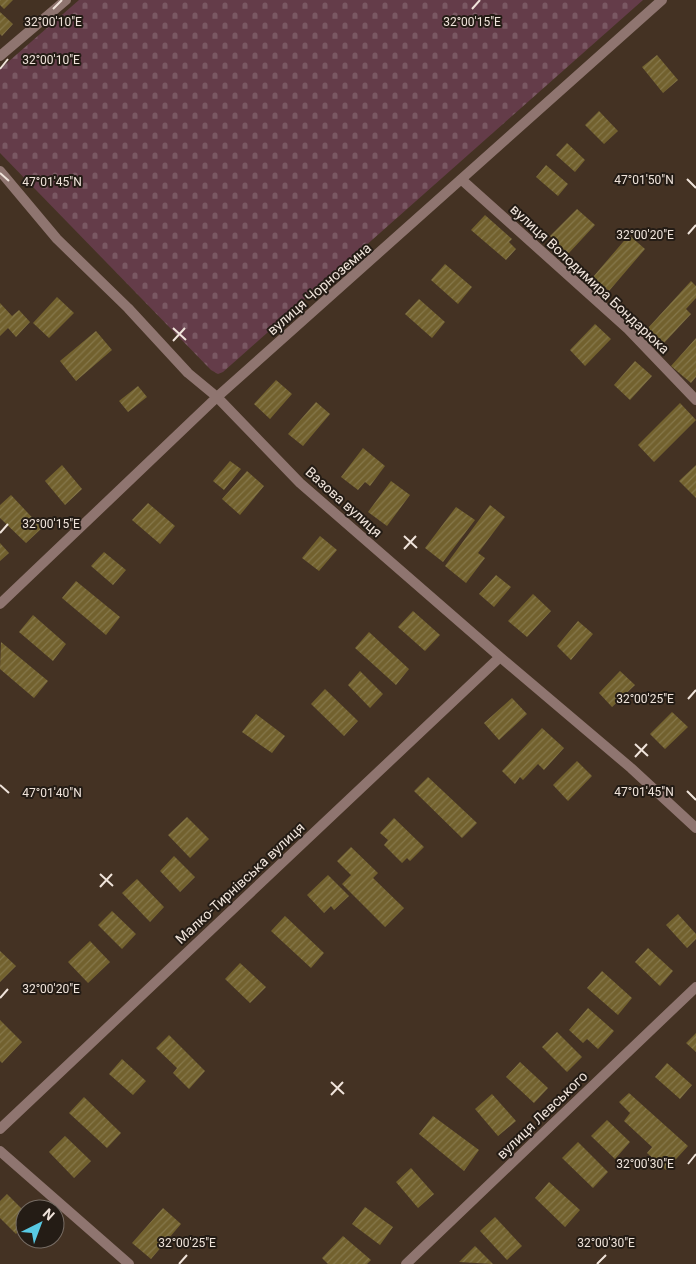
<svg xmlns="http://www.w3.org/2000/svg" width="696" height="1264" font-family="Roboto,sans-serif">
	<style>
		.cemetery { fill: url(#cemetery-stones) }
		.building { fill: url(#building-hatch) }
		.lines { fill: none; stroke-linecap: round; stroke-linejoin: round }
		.service { stroke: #8f7570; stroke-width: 10 }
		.minor { stroke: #8f7570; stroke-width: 10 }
		.ticks { fill: none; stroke: #f0e4db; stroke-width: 2 }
		.labels { text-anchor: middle; stroke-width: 4; stroke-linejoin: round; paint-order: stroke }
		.street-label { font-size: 14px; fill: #f0e4db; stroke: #241c15 }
		.ticks-label { font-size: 12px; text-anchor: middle; fill: #f0e4db; stroke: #241c15; stroke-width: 4; stroke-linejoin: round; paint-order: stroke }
	</style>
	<defs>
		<pattern id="cemetery-stones" width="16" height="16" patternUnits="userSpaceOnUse" patternTransform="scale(1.25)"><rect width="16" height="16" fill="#643c49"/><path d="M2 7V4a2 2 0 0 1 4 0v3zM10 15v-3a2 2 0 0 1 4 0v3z" fill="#7a5863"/></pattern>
		<pattern id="building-hatch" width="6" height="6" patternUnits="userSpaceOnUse" patternTransform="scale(1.25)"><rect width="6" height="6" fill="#72612e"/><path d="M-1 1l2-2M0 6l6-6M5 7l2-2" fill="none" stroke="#86784c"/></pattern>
	</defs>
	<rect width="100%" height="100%" fill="#443223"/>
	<path class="cemetery" d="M 79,0 L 643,0 L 223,372 L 218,374 L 211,370 L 0,153 L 0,69 Z"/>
	<path class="building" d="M 0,0 L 13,0 L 4,9 L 0,5 Z
		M 0,12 L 13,24 L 2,36 L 0,34 Z
		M 657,55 L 678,80 L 663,93 L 642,67 Z
		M 599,111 L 618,131 L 604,144 L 585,125 Z
		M 567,143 L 585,160 L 575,172 L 556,155 Z
		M 546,165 L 568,184 L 558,196 L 536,177 Z
		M 577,209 L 595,225 L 568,254 L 550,236 Z
		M 485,215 L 512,239 L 509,242 L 516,249 L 506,260 L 471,230 Z
		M 629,235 L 645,249 L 609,291 L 593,277 Z
		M 445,264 L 472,287 L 458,304 L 431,280 Z
		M 691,281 L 696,286 L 696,298 L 686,309 L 691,314 L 664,343 L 648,328 Z
		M 57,297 L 74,313 L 49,338 L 33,323 Z
		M 419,299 L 445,322 L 432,338 L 405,314 Z
		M 0,303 L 12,316 L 19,310 L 30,322 L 16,337 L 8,328 L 0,336 Z
		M 595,324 L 611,339 L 585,366 L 570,350 Z
		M 96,331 L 112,350 L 76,381 L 60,361 Z
		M 696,338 L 696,377 L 691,383 L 671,366 Z
		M 635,361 L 652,376 L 630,400 L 614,385 Z
		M 276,380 L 292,394 L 270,419 L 254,404 Z
		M 138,386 L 147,397 L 128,412 L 119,401 Z
		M 316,402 L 330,414 L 303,446 L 288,434 Z
		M 680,403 L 696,420 L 654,462 L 638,445 Z
		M 363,448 L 385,466 L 370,486 L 365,482 L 358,490 L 341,477 Z
		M 230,461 L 241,469 L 224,490 L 213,481 Z
		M 62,465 L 82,489 L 65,505 L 45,481 Z
		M 696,465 L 696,498 L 679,481 Z
		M 247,471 L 264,486 L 240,515 L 222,499 Z
		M 391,481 L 410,495 L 387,526 L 368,512 Z
		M 11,495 L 42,528 L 26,543 L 0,518 L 0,505 Z
		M 148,503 L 175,526 L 160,544 L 132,520 Z
		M 490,505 L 505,517 L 478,553 L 485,558 L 466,583 L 445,566 Z
		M 456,507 L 475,520 L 443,562 L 425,548 Z
		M 320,536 L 337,550 L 319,571 L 302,558 Z
		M 0,543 L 9,553 L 0,561 Z
		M 104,552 L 126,570 L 113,585 L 91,566 Z
		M 496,575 L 511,587 L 494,607 L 479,594 Z
		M 76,581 L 120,617 L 106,635 L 62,598 Z
		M 533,594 L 551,611 L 527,637 L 508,621 Z
		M 413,611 L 440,635 L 425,651 L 398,627 Z
		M 33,615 L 66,644 L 53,661 L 19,632 Z
		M 578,621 L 593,634 L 571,660 L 557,646 Z
		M 369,632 L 409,669 L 396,685 L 355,648 Z
		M 1,642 L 48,681 L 34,698 L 0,669 Z
		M 360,671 L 383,694 L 370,708 L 348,685 Z
		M 620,671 L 635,685 L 612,707 L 599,693 Z
		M 325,689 L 358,721 L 344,736 L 311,704 Z
		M 512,698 L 527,714 L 499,740 L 484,723 Z
		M 672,712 L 688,727 L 665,749 L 650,734 Z
		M 256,714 L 285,736 L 272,753 L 242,732 Z
		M 542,728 L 564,748 L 544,770 L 538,764 L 523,780 L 520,777 L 515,784 L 502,771 Z
		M 577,761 L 592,776 L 568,801 L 553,785 Z
		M 428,777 L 477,823 L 462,838 L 414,791 Z
		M 187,817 L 209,839 L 190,858 L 168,835 Z
		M 394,818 L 424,847 L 410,861 L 407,858 L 402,863 L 384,845 L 388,840 L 380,833 Z
		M 351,847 L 378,873 L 373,878 L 404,908 L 385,927 L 342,884 L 351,875 L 337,861 Z
		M 174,856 L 195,877 L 180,892 L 160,871 Z
		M 328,875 L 349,896 L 334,910 L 331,906 L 324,913 L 307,895 Z
		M 137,879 L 164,907 L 150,922 L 122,893 Z
		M 112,911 L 136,934 L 122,949 L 98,925 Z
		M 678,914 L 696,934 L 696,939 L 687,948 L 666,925 Z
		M 285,916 L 324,953 L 311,968 L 271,931 Z
		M 90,941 L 110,962 L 88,983 L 68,962 Z
		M 648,948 L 673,971 L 660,986 L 635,962 Z
		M 0,951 L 16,966 L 0,982 Z
		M 240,963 L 266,987 L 250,1003 L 225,979 Z
		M 602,971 L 632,998 L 618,1015 L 587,988 Z
		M 588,1008 L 614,1031 L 598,1049 L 587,1039 L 583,1043 L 569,1030 Z
		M 0,1020 L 22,1042 L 2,1063 L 0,1061 Z
		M 557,1032 L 582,1057 L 567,1072 L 542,1047 Z
		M 696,1033 L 696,1052 L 686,1043 Z
		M 169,1035 L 205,1071 L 189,1089 L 173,1073 L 177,1068 L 156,1048 Z
		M 122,1059 L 146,1081 L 133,1095 L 109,1074 Z
		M 520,1062 L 548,1088 L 534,1103 L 506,1077 Z
		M 667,1063 L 692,1085 L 680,1099 L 655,1077 Z
		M 629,1093 L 688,1146 L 666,1170 L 647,1153 L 652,1147 L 624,1121 L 630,1113 L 619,1102 Z
		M 492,1094 L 516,1121 L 498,1136 L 475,1109 Z
		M 84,1097 L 121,1133 L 107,1148 L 69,1113 Z
		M 433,1116 L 479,1150 L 464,1171 L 419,1134 Z
		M 607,1120 L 630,1142 L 615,1159 L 591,1136 Z
		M 65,1136 L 91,1161 L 74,1178 L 49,1152 Z
		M 578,1142 L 608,1172 L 593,1188 L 562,1158 Z
		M 411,1168 L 434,1194 L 418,1208 L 396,1182 Z
		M 549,1182 L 580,1210 L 565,1227 L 535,1198 Z
		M 7,1194 L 25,1212 L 25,1224 L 16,1234 L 0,1218 L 0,1201 Z
		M 365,1207 L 393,1227 L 380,1245 L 352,1224 Z
		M 163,1208 L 181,1224 L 151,1259 L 132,1243 Z
		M 495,1217 L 522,1246 L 507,1260 L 480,1231 Z
		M 343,1236 L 371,1260 L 367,1264 L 328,1264 L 322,1258 Z
		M 475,1246 L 493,1264 L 459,1262 Z"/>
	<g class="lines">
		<path class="service" d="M 0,1151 L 129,1264"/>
		<path class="minor" d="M 0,56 L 66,0
			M 0,171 L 57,239 L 128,308 L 188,373 L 217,397 L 300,483 L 500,657 L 631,768 L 696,828
			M 462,180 L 628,329 L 696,400
			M 0,604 L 217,397 L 662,0
			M 0,1129 L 500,657
			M 406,1264 L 696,987"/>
	</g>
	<path class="ticks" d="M 53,9 L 62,0M 472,9 L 480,0M 0,69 L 8,59M 0,173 L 9,181M 687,179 L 696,188M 688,234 L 696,225M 173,328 L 186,340M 173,341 L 185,328M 0,533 L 8,524M 404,536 L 417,548M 404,549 L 416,536M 688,699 L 696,690M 635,744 L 648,756M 635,757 L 647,744M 0,785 L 9,793M 687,791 L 696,800M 100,874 L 113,886M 100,887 L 112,874M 0,998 L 8,989M 331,1082 L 344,1094M 331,1095 L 343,1082M 688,1164 L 696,1154M 179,1264 L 187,1255M 597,1264 L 606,1255"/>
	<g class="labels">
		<g class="street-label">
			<text transform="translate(590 279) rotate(43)" y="5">вулиця Володимира Бондарюка</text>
			<text transform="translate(319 289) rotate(-41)" y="5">вулиця Чорноземна</text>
			<text transform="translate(344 502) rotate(42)" y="5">Вазова вулиця</text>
			<text transform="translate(240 883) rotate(-43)" y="5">Малко-Тирнівська вулиця</text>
			<text transform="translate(542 1115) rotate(-44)" y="5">вулиця Левського</text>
		</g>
	</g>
	<g class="ticks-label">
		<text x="53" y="26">32°00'10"E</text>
		<text x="472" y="26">32°00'15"E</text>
		<text x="51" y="64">32°00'10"E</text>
		<text x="644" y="184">47°01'50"N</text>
		<text x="52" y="186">47°01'45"N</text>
		<text x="645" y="239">32°00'20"E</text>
		<text x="51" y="528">32°00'15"E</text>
		<text x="645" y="703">32°00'25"E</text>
		<text x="644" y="796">47°01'45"N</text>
		<text x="52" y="797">47°01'40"N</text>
		<text x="51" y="993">32°00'20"E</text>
		<text x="645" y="1168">32°00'30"E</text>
		<text x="187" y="1247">32°00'25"E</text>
		<text x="606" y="1247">32°00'30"E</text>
	</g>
	<g transform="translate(40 1224) rotate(42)"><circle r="24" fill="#241c15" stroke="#766c64"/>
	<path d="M0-4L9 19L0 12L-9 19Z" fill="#58c9e3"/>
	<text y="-8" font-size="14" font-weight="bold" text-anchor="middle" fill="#f0e4db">N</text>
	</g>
</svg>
